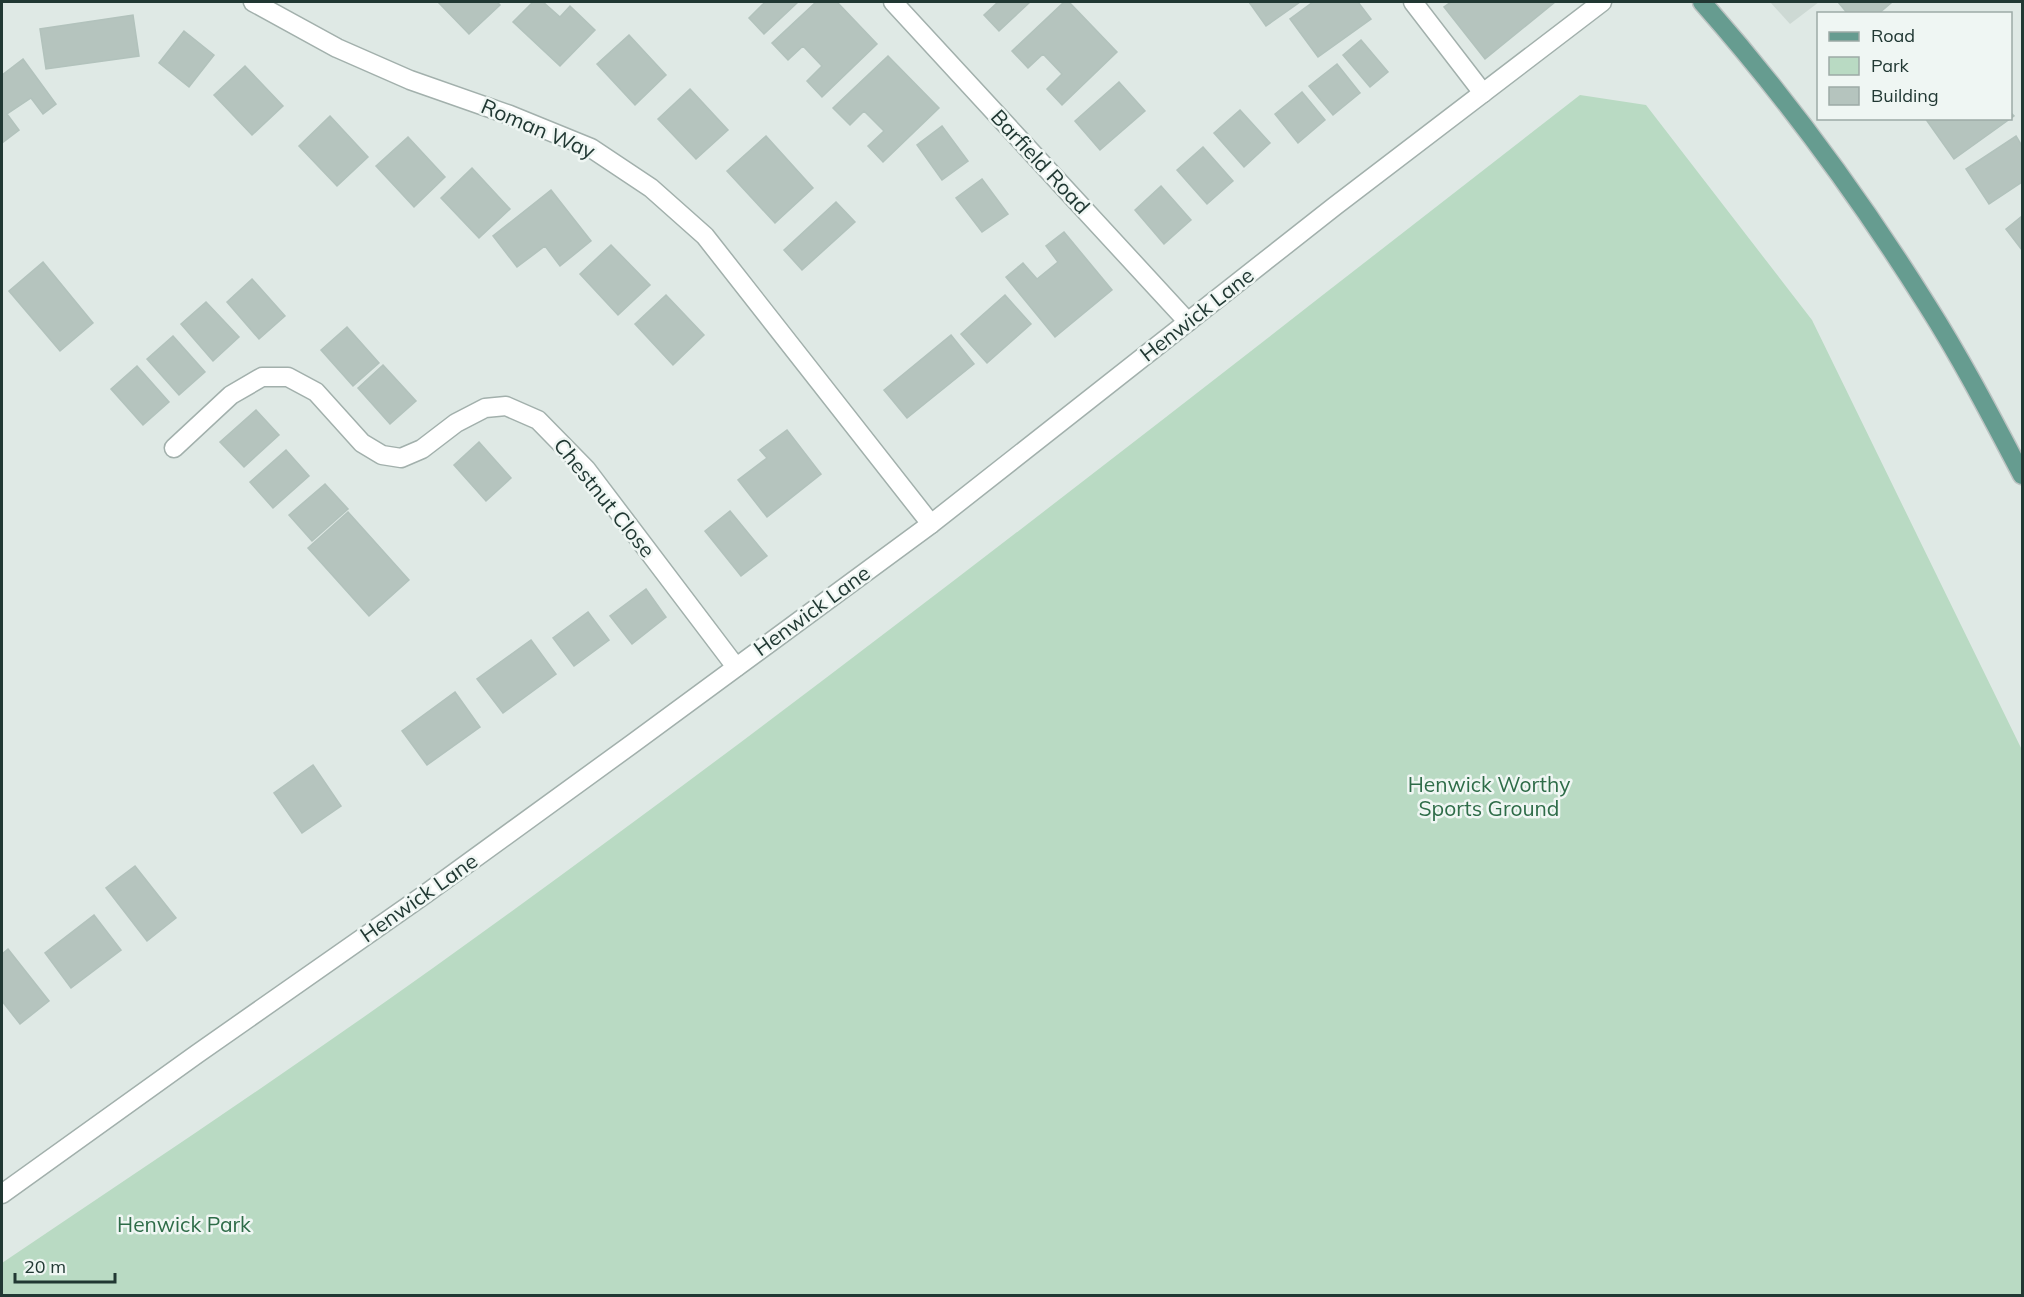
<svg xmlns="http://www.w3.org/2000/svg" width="2024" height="1297" font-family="Mulish,sans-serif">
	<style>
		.built { fill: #cdd9d4 }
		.green { fill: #b9dac3 }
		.building { fill: #b5c4be; stroke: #b2c2bc; stroke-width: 1.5 }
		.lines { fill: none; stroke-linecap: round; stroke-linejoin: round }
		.minor-casing { stroke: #a2b0ac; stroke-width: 21 }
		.tertiary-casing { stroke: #a2b0ac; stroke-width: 21 }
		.primary-casing { stroke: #bcc3c2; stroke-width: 21 }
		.minor { stroke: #fff; stroke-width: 18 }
		.tertiary { stroke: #fff; stroke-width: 18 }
		.primary { stroke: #669c90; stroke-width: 18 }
		.labels { text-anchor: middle; stroke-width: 5; stroke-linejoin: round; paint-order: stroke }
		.street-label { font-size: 21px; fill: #213833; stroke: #eff6f3 }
		.park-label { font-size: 21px; fill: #2e6c48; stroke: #eff6f3 }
	</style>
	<rect width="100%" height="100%" fill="#dfe9e5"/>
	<path class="built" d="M 1770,2 L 1819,2 L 1790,24 Z"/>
	<path class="green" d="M 1580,95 L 1646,105 L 1812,320 L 2022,750 L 2022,1295 L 2,1295 L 2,1263 C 146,1166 292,1069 433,968 C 824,688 1201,389 1580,95 Z"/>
	<path class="building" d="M 438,2 L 497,2 L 500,5 L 469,34 Z
		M 533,2 L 543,2 L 560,17 L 570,6 L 595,30 L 560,66 L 513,22 Z
		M 762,2 L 798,2 L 764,34 L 749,18 L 764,3 Z
		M 816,2 L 837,2 L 877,44 L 822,97 L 807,81 L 822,66 L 803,46 L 788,60 L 772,43 Z
		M 998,2 L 1030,2 L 999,31 L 984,15 Z
		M 1064,2 L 1069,2 L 1117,52 L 1062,105 L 1047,89 L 1062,74 L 1043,54 L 1028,68 L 1012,51 Z
		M 1249,2 L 1300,2 L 1266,26 Z
		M 1313,2 L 1358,2 L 1371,19 L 1318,57 L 1290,19 Z
		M 1451,2 L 1555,2 L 1485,59 L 1444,7 Z
		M 1838,2 L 1890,2 L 1891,3 L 1878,14 L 1848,14 Z
		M 133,15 L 139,56 L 46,69 L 40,29 Z
		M 184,31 L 214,55 L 189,87 L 159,63 Z
		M 629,35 L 666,75 L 635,105 L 597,64 Z
		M 1361,40 L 1388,72 L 1370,87 L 1343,55 Z
		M 888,56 L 939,108 L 883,162 L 868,146 L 884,131 L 864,111 L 850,125 L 833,108 Z
		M 23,59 L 56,104 L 43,114 L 31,98 L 7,114 L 19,130 L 2,143 L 2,75 Z
		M 1337,64 L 1360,93 L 1333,115 L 1309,86 Z
		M 245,66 L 283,106 L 252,135 L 214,95 Z
		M 1119,82 L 1145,111 L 1100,150 L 1075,121 Z
		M 690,89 L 728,130 L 696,159 L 658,119 Z
		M 1302,92 L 1325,120 L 1298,143 L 1275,114 Z
		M 1240,110 L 1270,143 L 1244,167 L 1214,133 Z
		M 2010,112 L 2014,116 L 1954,159 L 1925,118 L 2010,118 Z
		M 330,116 L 368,157 L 337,186 L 299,146 Z
		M 942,126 L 968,161 L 942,180 L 917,145 Z
		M 766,136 L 813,188 L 775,223 L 727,171 Z
		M 2016,136 L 2022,146 L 2022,182 L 1989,204 L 1966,169 Z
		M 408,137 L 445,177 L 414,207 L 376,166 Z
		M 1203,147 L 1233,181 L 1207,204 L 1177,170 Z
		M 472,168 L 510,209 L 479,238 L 441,198 Z
		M 982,179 L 1008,214 L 982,232 L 956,198 Z
		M 1161,186 L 1191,220 L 1164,244 L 1135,210 Z
		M 551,190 L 591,241 L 560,266 L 545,246 L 517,267 L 493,236 Z
		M 836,202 L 855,222 L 802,270 L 784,250 Z
		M 2022,216 L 2022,250 L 2006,229 Z
		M 1064,232 L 1112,290 L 1055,337 L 1006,277 L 1023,263 L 1037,279 L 1058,262 L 1046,246 Z
		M 611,245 L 650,285 L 618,315 L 580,274 Z
		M 43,262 L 93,323 L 60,351 L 9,291 Z
		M 252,279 L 285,316 L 259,339 L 227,302 Z
		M 666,295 L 704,335 L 673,365 L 635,324 Z
		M 1005,295 L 1031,324 L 987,363 L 961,334 Z
		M 206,302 L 239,337 L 213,361 L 181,324 Z
		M 347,327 L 379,363 L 353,386 L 321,350 Z
		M 951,335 L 974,364 L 907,418 L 884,390 Z
		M 173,336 L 205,372 L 179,395 L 147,359 Z
		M 383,365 L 416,401 L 390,424 L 358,388 Z
		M 137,366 L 169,402 L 143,425 L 111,389 Z
		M 256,410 L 279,435 L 244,467 L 220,442 Z
		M 787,430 L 821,474 L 767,517 L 738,480 L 767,458 L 760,450 Z
		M 479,442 L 511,478 L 486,501 L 454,465 Z
		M 286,450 L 309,476 L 273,508 L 250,482 Z
		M 325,484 L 348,509 L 312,541 L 289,515 Z
		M 730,511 L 767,556 L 741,576 L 705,531 Z
		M 348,512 L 409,580 L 369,616 L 308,548 Z
		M 646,589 L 666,617 L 632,644 L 610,616 Z
		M 588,612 L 609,640 L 574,666 L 553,638 Z
		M 531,640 L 556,674 L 503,713 L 477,679 Z
		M 455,692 L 480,727 L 427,765 L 402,731 Z
		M 313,765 L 341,806 L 302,833 L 274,793 Z
		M 135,866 L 176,918 L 147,941 L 106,888 Z
		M 94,915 L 121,950 L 71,988 L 45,953 Z
		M 8,949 L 49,1001 L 20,1024 L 2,1001 L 2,954 Z"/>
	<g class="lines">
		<defs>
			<path id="minor" d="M 253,2 L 337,48 L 410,80 L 510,115 L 591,148 L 651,188 L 705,236 L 931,524
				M 893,2 L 1188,322
				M 1413,2 L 1483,93
				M 174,448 L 231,395 L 262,377 L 288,377 L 316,392 L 362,443 L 382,455 L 401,458 L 422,449 L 456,423 L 485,408 L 506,406 L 538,420 L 586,469 L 736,667"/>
			<path id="tertiary" d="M 2,1194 L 197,1054 L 424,895 L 632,744 L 931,524 L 1335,206 L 1602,2"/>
			<path id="primary" d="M 1702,2 C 1785,96 1860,198 1927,305 C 1962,360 1992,418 2022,475"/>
		</defs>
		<use href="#minor" class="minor-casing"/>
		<use href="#tertiary" class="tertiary-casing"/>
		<use href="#primary" class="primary-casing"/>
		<use href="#minor" class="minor"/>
		<use href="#tertiary" class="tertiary"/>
		<use href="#primary" class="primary"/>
	</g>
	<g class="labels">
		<g class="street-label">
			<text transform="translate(538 129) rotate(23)" y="7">Roman Way</text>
			<text transform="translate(1040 162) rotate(47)" y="7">Barfield Road</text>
			<text transform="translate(1197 315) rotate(-38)" y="7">Henwick Lane</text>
			<text transform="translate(604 498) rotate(51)" y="7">Chestnut Close</text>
			<text transform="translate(812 611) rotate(-36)" y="7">Henwick Lane</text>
			<text transform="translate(419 898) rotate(-35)" y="7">Henwick Lane</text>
		</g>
		<g class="park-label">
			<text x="1489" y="792">Henwick Worthy<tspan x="1489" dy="24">Sports Ground</tspan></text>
			<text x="184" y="1232">Henwick Park</text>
		</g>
	</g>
	<rect width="2024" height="1297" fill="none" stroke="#213833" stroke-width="6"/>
	<rect x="1817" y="12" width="195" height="108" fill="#eff6f3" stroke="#9daaa6" stroke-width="1.5"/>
	<rect x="1829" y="32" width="30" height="9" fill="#669c90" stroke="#9daaa6" stroke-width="1.5"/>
	<text x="1871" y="42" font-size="18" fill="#213833">Road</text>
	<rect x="1829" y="57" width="30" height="18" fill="#b9dac3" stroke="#9daaa6" stroke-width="1.5"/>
	<text x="1871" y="72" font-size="18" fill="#213833">Park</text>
	<rect x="1829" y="87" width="30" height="18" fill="#b5c4be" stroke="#9daaa6" stroke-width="1.5"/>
	<text x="1871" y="102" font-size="18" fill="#213833">Building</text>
	<path d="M15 1273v9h100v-9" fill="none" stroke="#213833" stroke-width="3"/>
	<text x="24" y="1273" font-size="18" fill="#213833" stroke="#eff6f3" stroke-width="4.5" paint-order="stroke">20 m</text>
</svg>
